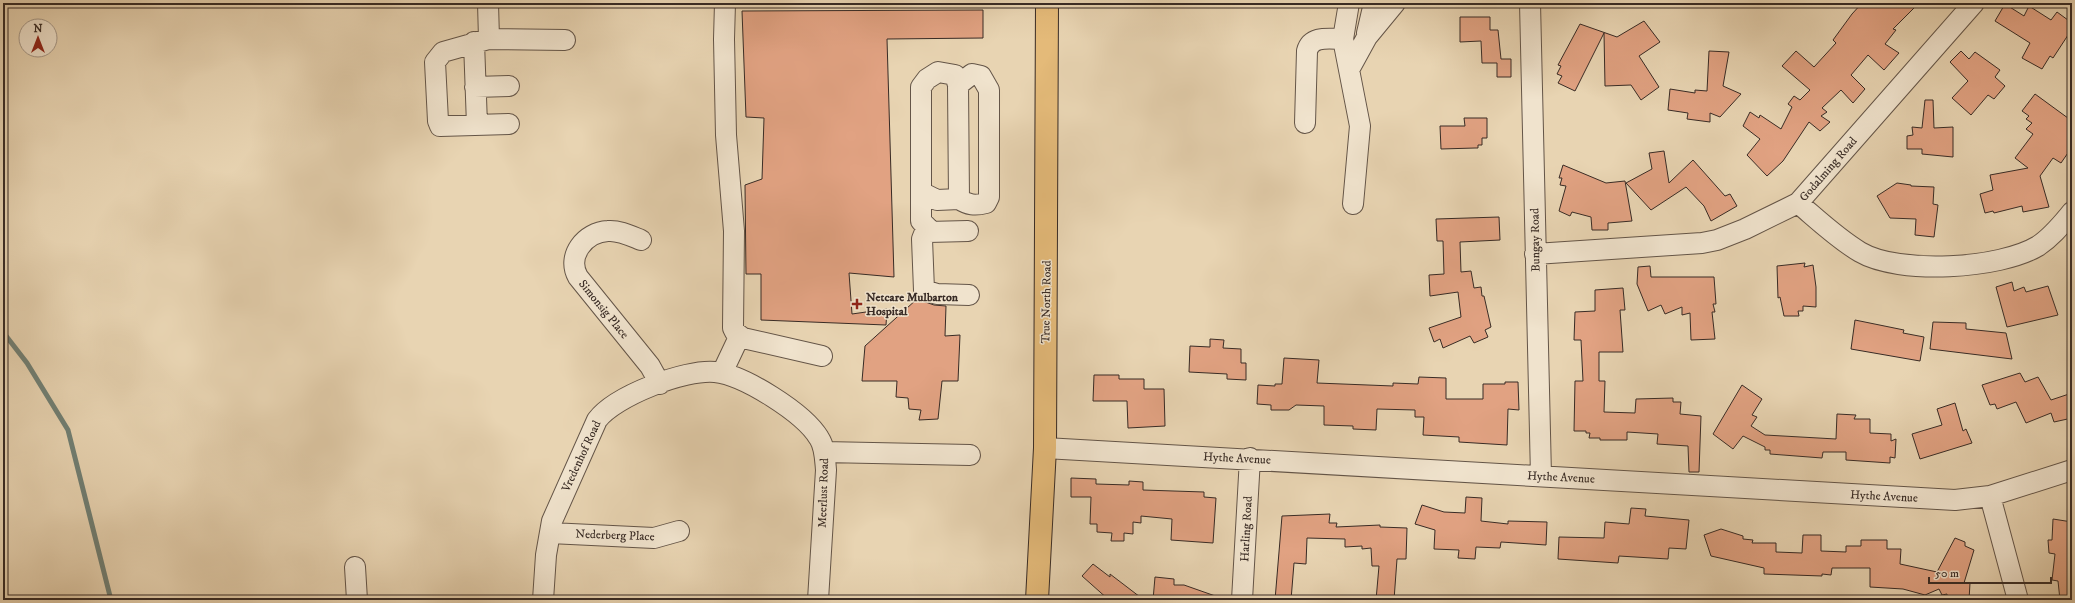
<svg xmlns="http://www.w3.org/2000/svg" width="2075" height="603" font-family="'IM FELL DW Pica',serif">
	<style>
		.lines { fill: none; stroke-linecap: round; stroke-linejoin: round }
		.stream { stroke: #718075; stroke-width: 5 }
		.building { fill: #e1a282; stroke: #382b25 }
		.minor-casing { stroke: #645548; stroke-width: 22 }
		.major-casing { stroke: #382b25; stroke-width: 24 }
		.minor { stroke: #f0e3cd; stroke-width: 20 }
		.major { stroke: #e4ba79; stroke-width: 22 }
		.poi-dot { fill: #8f2418; stroke: #f0e3cd; stroke-width: 1.5 }
		.labels { text-anchor: middle; stroke-width: 3; stroke-linejoin: round; paint-order: stroke }
		.street-label { font-size: 12px; fill: #382b25; stroke: #f0e3cd }
		.poi-label { font-size: 12px; font-weight: bold; fill: #382b25; stroke: #f0e3cd; text-anchor: start }
	</style>
	<rect width="100%" height="100%" fill="#e8d4b2"/>
	<filter id="stains"><feTurbulence type="fractalNoise" baseFrequency=".005" numOctaves="4"/><feColorMatrix values="0 0 0 0 .2 0 0 0 0 .09 0 0 0 0 .02 0 0 0 .5 -.17"/></filter>
	<radialGradient id="worn" r=".72"><stop offset=".6" stop-color="#630" stop-opacity="0"/><stop offset="1" stop-color="#630" stop-opacity=".3"/></radialGradient>
	<g class="lines">
		<path class="stream" d="M 3,332 L 27,363 L 68,430 L 111,600"/>
	</g>
	<path class="building" d="M 1862,3 L 1919,3 L 1893,29 L 1896,30 L 1885,44 L 1899,53 L 1884,70 L 1868,55 L 1851,75 L 1865,89 L 1853,103 L 1841,90 L 1822,108 L 1827,112 L 1821,116 L 1830,122 L 1820,131 L 1809,122 L 1783,161 L 1767,176 L 1747,155 L 1760,139 L 1743,126 L 1750,112 L 1759,118 L 1760,115 L 1781,129 L 1792,107 L 1788,104 L 1794,96 L 1800,100 L 1810,90 L 1782,66 L 1796,51 L 1814,67 L 1836,43 L 1833,40 L 1852,14 Z
		M 2005,4 L 2024,16 L 2029,6 L 2051,20 L 2057,12 L 2072,23 L 2072,29 L 2053,58 L 2050,56 L 2042,69 L 2022,58 L 2030,43 L 1995,21 Z
		M 983,10 L 983,38 L 887,39 L 894,277 L 849,273 L 852,314 L 887,309 L 886,325 L 761,320 L 761,274 L 746,274 L 745,185 L 762,179 L 764,118 L 746,117 L 742,11 Z
		M 1460,17 L 1490,17 L 1490,30 L 1498,30 L 1501,59 L 1511,59 L 1511,77 L 1497,77 L 1497,63 L 1482,63 L 1481,41 L 1460,42 Z
		M 1644,21 L 1660,42 L 1639,56 L 1659,87 L 1641,100 L 1631,85 L 1605,86 L 1604,33 L 1575,91 L 1558,83 L 1562,76 L 1557,74 L 1561,66 L 1558,65 L 1580,24 L 1617,37 Z
		M 1709,51 L 1729,52 L 1723,86 L 1741,94 L 1720,117 L 1710,113 L 1710,122 L 1687,119 L 1688,113 L 1668,110 L 1670,89 L 1695,93 L 1695,90 L 1707,91 Z
		M 1961,51 L 1969,59 L 1975,52 L 2000,70 L 1995,77 L 2005,86 L 1994,99 L 1988,95 L 1971,115 L 1952,98 L 1968,81 L 1950,62 Z
		M 2035,94 L 2072,121 L 2072,147 L 2061,163 L 2053,158 L 2040,176 L 2049,207 L 2023,212 L 2022,206 L 1994,213 L 1993,211 L 1985,213 L 1980,194 L 1993,190 L 1990,175 L 2028,168 L 2015,158 L 2033,134 L 2026,129 L 2032,123 L 2026,119 L 2029,116 L 2022,111 Z
		M 1925,100 L 1933,100 L 1934,128 L 1953,127 L 1953,157 L 1922,154 L 1922,149 L 1907,149 L 1907,136 L 1913,135 L 1912,127 L 1922,128 Z
		M 1464,118 L 1487,118 L 1487,138 L 1482,138 L 1482,145 L 1478,145 L 1478,148 L 1475,148 L 1441,149 L 1440,126 L 1465,126 Z
		M 1664,151 L 1669,183 L 1693,160 L 1725,196 L 1730,194 L 1737,206 L 1711,221 L 1704,206 L 1686,187 L 1651,210 L 1626,183 L 1652,169 L 1649,153 Z
		M 1563,165 L 1606,183 L 1625,181 L 1632,221 L 1608,223 L 1608,230 L 1592,230 L 1591,217 L 1572,212 L 1570,216 L 1559,211 L 1566,186 L 1560,185 L 1562,178 L 1559,178 Z
		M 1897,183 L 1911,185 L 1911,186 L 1934,187 L 1933,204 L 1938,205 L 1934,237 L 1915,235 L 1916,219 L 1890,218 L 1877,196 Z
		M 1499,217 L 1500,240 L 1460,242 L 1461,272 L 1471,271 L 1474,288 L 1481,287 L 1482,296 L 1484,296 L 1491,327 L 1485,330 L 1488,337 L 1474,343 L 1470,336 L 1443,348 L 1440,339 L 1434,342 L 1429,328 L 1461,317 L 1458,292 L 1430,296 L 1429,275 L 1444,274 L 1443,241 L 1437,241 L 1436,219 Z
		M 1805,263 L 1804,267 L 1813,265 L 1816,287 L 1816,307 L 1803,306 L 1803,311 L 1798,311 L 1799,316 L 1784,316 L 1780,297 L 1778,298 L 1777,266 Z
		M 1650,266 L 1651,277 L 1714,277 L 1716,304 L 1713,304 L 1715,312 L 1712,312 L 1715,339 L 1691,340 L 1690,313 L 1682,315 L 1682,307 L 1665,314 L 1661,305 L 1648,311 L 1637,284 L 1638,267 Z
		M 2012,282 L 2014,291 L 2024,287 L 2026,292 L 2048,286 L 2058,315 L 2007,327 L 1996,287 Z
		M 1623,288 L 1625,310 L 1620,310 L 1623,352 L 1599,352 L 1599,381 L 1605,381 L 1604,412 L 1635,413 L 1636,399 L 1673,398 L 1673,402 L 1681,402 L 1680,414 L 1701,416 L 1699,472 L 1689,472 L 1688,446 L 1657,444 L 1658,434 L 1627,432 L 1627,440 L 1600,440 L 1600,438 L 1589,438 L 1590,433 L 1586,433 L 1586,431 L 1574,431 L 1575,381 L 1583,381 L 1581,340 L 1574,340 L 1575,312 L 1595,311 L 1595,290 Z
		M 917,299 L 934,305 L 946,306 L 945,336 L 960,335 L 958,381 L 942,381 L 938,419 L 919,420 L 921,410 L 909,409 L 908,398 L 896,397 L 897,381 L 862,381 L 865,346 Z
		M 1855,320 L 1904,330 L 1903,333 L 1924,337 L 1920,361 L 1851,349 Z
		M 1933,322 L 1966,323 L 1966,329 L 2006,333 L 2012,359 L 1930,349 Z
		M 1210,339 L 1224,340 L 1223,348 L 1241,349 L 1241,363 L 1246,363 L 1246,380 L 1227,379 L 1227,374 L 1189,372 L 1190,346 L 1210,347 Z
		M 1284,358 L 1319,360 L 1317,383 L 1393,386 L 1393,383 L 1418,384 L 1419,377 L 1446,378 L 1446,399 L 1483,399 L 1483,384 L 1505,384 L 1505,382 L 1518,382 L 1519,410 L 1508,409 L 1507,445 L 1459,442 L 1459,437 L 1423,435 L 1424,417 L 1415,417 L 1415,410 L 1377,409 L 1376,430 L 1353,429 L 1353,426 L 1324,425 L 1324,406 L 1296,405 L 1289,410 L 1271,410 L 1271,405 L 1257,404 L 1258,385 L 1275,386 L 1275,384 L 1282,384 Z
		M 2020,373 L 2025,382 L 2038,377 L 2051,400 L 2072,393 L 2072,418 L 2054,422 L 2051,413 L 2026,423 L 2016,402 L 1997,409 L 1995,404 L 1990,405 L 1982,385 Z
		M 1094,375 L 1119,375 L 1119,379 L 1144,379 L 1144,389 L 1164,389 L 1165,426 L 1128,428 L 1127,401 L 1093,401 Z
		M 1742,385 L 1762,399 L 1752,415 L 1757,417 L 1751,426 L 1765,435 L 1836,439 L 1837,414 L 1856,415 L 1854,419 L 1870,419 L 1870,433 L 1891,434 L 1891,441 L 1896,439 L 1895,458 L 1890,457 L 1890,463 L 1846,460 L 1846,452 L 1823,452 L 1822,458 L 1770,454 L 1770,450 L 1765,450 L 1765,447 L 1743,436 L 1733,449 L 1713,434 Z
		M 1955,403 L 1963,431 L 1966,429 L 1972,443 L 1920,459 L 1912,434 L 1942,425 L 1937,409 Z
		M 1071,478 L 1096,479 L 1096,484 L 1129,485 L 1129,481 L 1143,482 L 1143,490 L 1204,492 L 1204,497 L 1216,498 L 1213,543 L 1171,540 L 1172,519 L 1141,516 L 1141,523 L 1133,522 L 1133,534 L 1124,533 L 1124,541 L 1111,541 L 1112,533 L 1097,532 L 1097,524 L 1090,524 L 1091,497 L 1071,497 Z
		M 1466,497 L 1482,498 L 1481,521 L 1508,524 L 1508,521 L 1547,522 L 1546,545 L 1501,542 L 1500,548 L 1476,547 L 1475,559 L 1458,558 L 1459,550 L 1434,549 L 1435,530 L 1415,524 L 1422,505 L 1444,512 L 1465,513 Z
		M 1631,508 L 1646,509 L 1645,516 L 1689,520 L 1686,549 L 1669,548 L 1668,559 L 1619,556 L 1618,563 L 1558,559 L 1559,537 L 1604,538 L 1605,522 L 1629,524 Z
		M 1330,514 L 1329,523 L 1337,523 L 1336,527 L 1380,525 L 1380,527 L 1407,528 L 1406,559 L 1397,559 L 1394,600 L 1376,600 L 1379,566 L 1372,566 L 1371,548 L 1362,549 L 1362,546 L 1345,547 L 1345,539 L 1307,538 L 1306,564 L 1294,563 L 1291,600 L 1275,600 L 1282,516 Z
		M 2053,519 L 2072,522 L 2072,600 L 2060,600 L 2058,581 L 2052,580 L 2055,554 L 2049,553 L 2048,540 L 2052,540 Z
		M 1721,529 L 1743,536 L 1743,539 L 1753,540 L 1752,543 L 1776,543 L 1776,552 L 1802,553 L 1803,535 L 1821,535 L 1821,551 L 1846,552 L 1846,546 L 1861,546 L 1861,540 L 1887,540 L 1887,549 L 1901,549 L 1900,564 L 1937,572 L 1955,538 L 1965,542 L 1965,546 L 1974,550 L 1964,583 L 1970,583 L 1969,600 L 1947,600 L 1947,594 L 1942,595 L 1939,589 L 1925,595 L 1903,589 L 1870,587 L 1870,568 L 1832,568 L 1831,575 L 1822,574 L 1822,576 L 1764,574 L 1764,568 L 1711,556 L 1704,535 Z
		M 1093,564 L 1110,577 L 1110,574 L 1144,600 L 1109,600 L 1082,576 Z
		M 1155,577 L 1174,579 L 1174,585 L 1184,585 L 1221,598 L 1221,600 L 1153,600 Z"/>
	<g class="lines">
		<defs>
			<path id="minor" d="M 488,3 L 489,39
				M 725,3 L 724,39 L 726,135 L 734,231 L 733,328 L 735,332 L 743,338 L 822,356
				M 1349,3 L 1343,39 L 1360,126 L 1353,204
				M 1530,3 L 1541,476
				M 1367,33 L 1374,3
				M 474,42 L 477,125
				M 1350,68 L 1367,37 L 1395,3
				M 958,85 L 972,74 L 981,76 L 989,90 L 989,197 L 986,203 C 975,206 968,205 959,199
				M 475,87 L 509,86
				M 1305,123 L 1307,51 C 1311,35 1330,39 1343,39
				M 509,124 L 440,126 L 438,121 L 435,62 L 443,52 L 489,39 L 565,40
				M 921,192 L 937,200 L 959,199 L 958,85 L 955,75 L 938,72 L 927,79 L 921,87 L 921,221 L 932,232
				M 1798,203 C 1818,220 1838,239 1860,252 C 1899,275 2000,269 2038,246 C 2052,237 2062,224 2072,212
				M 968,231 L 928,232 L 924,234 L 922,239 L 924,290 L 937,294 L 969,295
				M 641,240 C 631,236 619,230 608,231 C 585,232 566,256 578,277 L 650,366 L 660,384
				M 1535,254 L 1702,243 L 1717,240 L 1745,229 L 1798,203 L 1974,3
				M 722,373 L 739,337
				M 1045,448 L 1955,500 L 1990,496 L 2072,470
				M 824,452 L 970,455
				M 1990,496 L 2018,600
				M 550,533 L 654,538 L 679,531
				M 355,567 L 357,600
				M 543,600 L 546,555 L 552,521 L 597,420 C 615,396 685,369 715,372 C 744,375 804,413 819,438 C 825,447 825,459 826,470 L 818,600
				M 1242,600 L 1250,458"/>
			<path id="major" d="M 1037,600 L 1045,448 L 1047,3"/>
		</defs>
		<use href="#minor" class="minor-casing"/>
		<use href="#major" class="major-casing"/>
		<use href="#minor" class="minor"/>
		<use href="#major" class="major"/>
	</g>
	<path class="poi-dot" d="M855 298h4v4h4v4h-4v4h-4v-4h-4v-4h4z"/>
	<g class="labels">
		<g class="street-label">
			<text transform="translate(1828 169) rotate(-49)" y="4">Godalming Road</text>
			<text transform="translate(1535 240) rotate(-91)" y="4">Bungay Road</text>
			<text transform="translate(1046 302) rotate(-89)" y="4">True North Road</text>
			<text transform="translate(604 309) rotate(51)" y="4">Simonsig Place</text>
			<text transform="translate(581 456) rotate(-65)" y="4">Vredenhof Road</text>
			<text transform="translate(1237 458) rotate(3)" y="4">Hythe Avenue</text>
			<text transform="translate(1561 477) rotate(3)" y="4">Hythe Avenue</text>
			<text transform="translate(823 493) rotate(-88)" y="4">Meerlust Road</text>
			<text transform="translate(1884 496) rotate(3)" y="4">Hythe Avenue</text>
			<text transform="translate(1246 529) rotate(-87)" y="4">Harling Road</text>
			<text transform="translate(615 535) rotate(2)" y="4">Nederberg Place</text>
		</g>
		<g class="poi-label">
			<text x="866" y="301">Netcare Mulbarton<tspan x="866" dy="14">Hospital</tspan></text>
		</g>
	</g>
	<rect width="2075" height="603" fill="none" stroke="#e8d4b2" stroke-width="16"/>
	<rect x="4" y="4" width="2067" height="595" fill="none" stroke="#382b25" stroke-width="2"/>
	<rect x="8" y="8" width="2059" height="587" fill="none" stroke="#382b25"/>
	<g transform="translate(38 38)"><circle r="19" fill="#f0e3cd" stroke="#a6998a"/>
	<path d="M0-3L7 15L0 10L-7 15Z" fill="#8f2418"/>
	<text y="-6" font-size="11" font-weight="bold" text-anchor="middle" fill="#382b25">N</text>
	</g>
	<path d="M1929 577v6h122v-6" fill="none" stroke="#382b25" stroke-width="2"/>
	<text x="1935" y="577" font-size="12" fill="#382b25" stroke="#f0e3cd" stroke-width="3" paint-order="stroke">50 m</text>
	<rect width="100%" height="100%" filter="url(#stains)"/>
	<rect width="100%" height="100%" fill="url(#worn)"/>
</svg>
